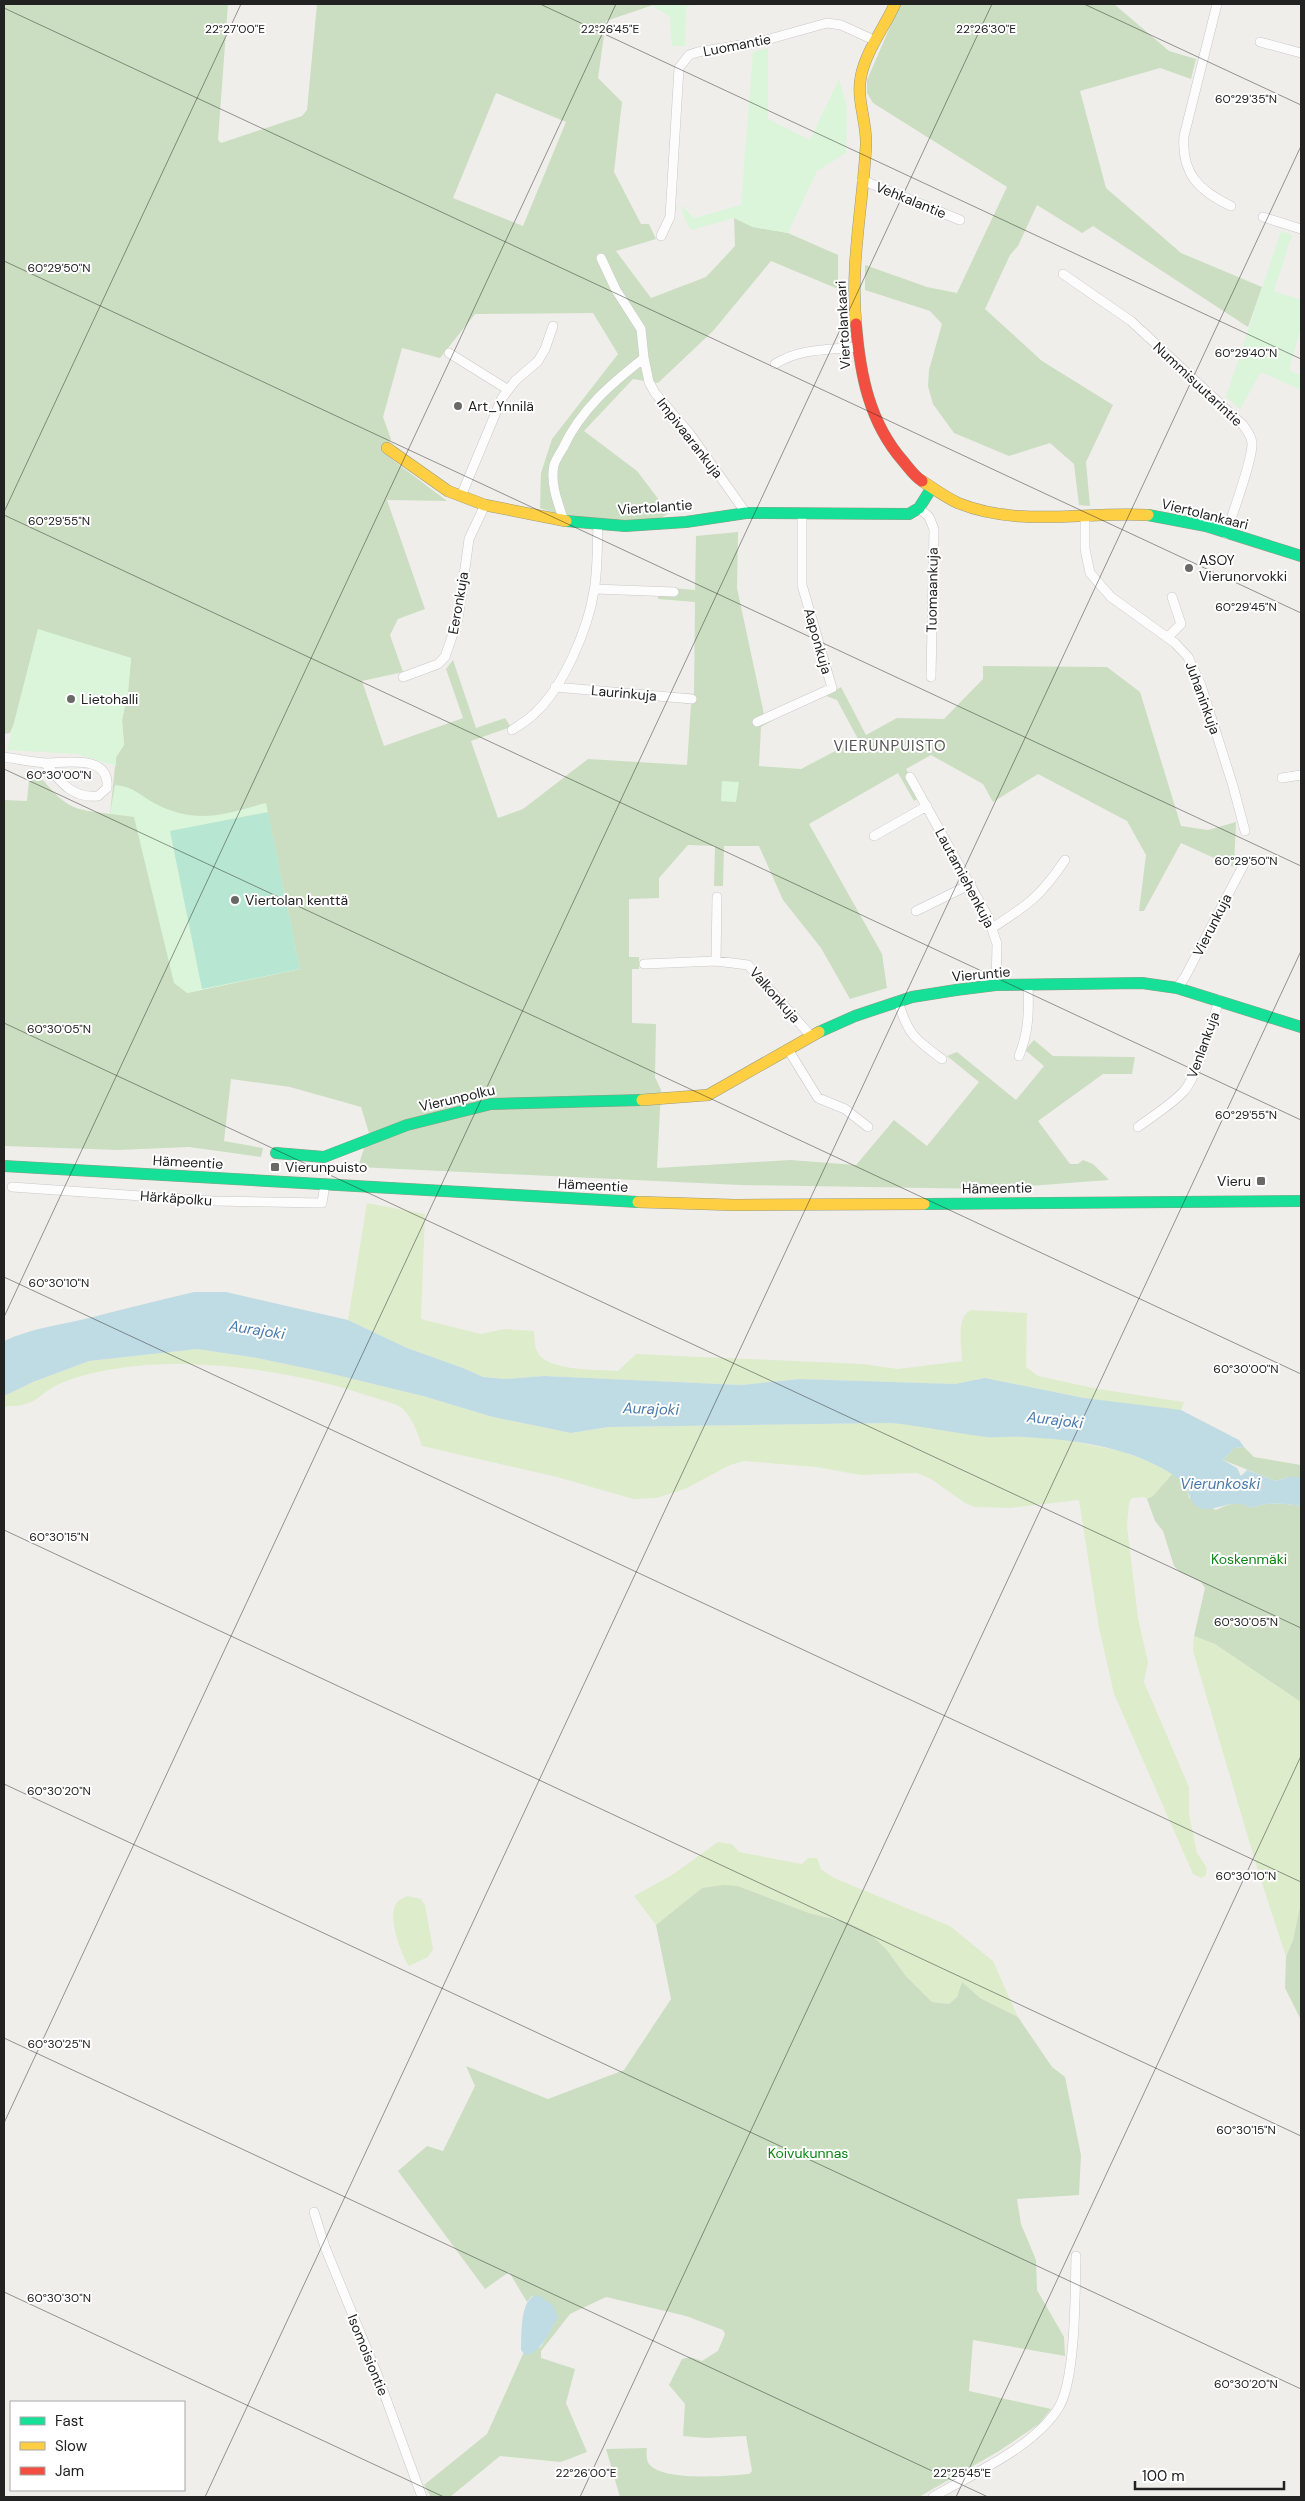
<svg xmlns="http://www.w3.org/2000/svg" width="1305" height="2501" font-family="'DM Sans',sans-serif">
	<style>
		.grass { fill: #ddeccb }
		.forest { fill: #cbdec1; fill-rule: evenodd }
		.park { fill: #daf5da }
		.pitch { fill: #b7e6d2 }
		.water { fill: #bfdbe3 }
		.lines { fill: none; stroke-linecap: round; stroke-linejoin: round }
		.street-casing { stroke: #c9c8c7; stroke-width: 10 }
		.fast-casing { stroke: #999a82; stroke-width: 12 }
		.slow-casing { stroke: #999a82; stroke-width: 12 }
		.jam-casing { stroke: #999a82; stroke-width: 12 }
		.street { stroke: #fdfcfc; stroke-width: 9 }
		.fast { stroke: #16e098; stroke-width: 11 }
		.slow { stroke: #ffcf43; stroke-width: 11 }
		.jam { stroke: #f24e42; stroke-width: 11 }
		.ticks { fill: none; stroke: #222; stroke-width: 1; stroke-opacity: 0.45 }
		.poi-dot { fill: #6a6968; stroke: #fff; stroke-width: 2 }
		.labels { text-anchor: middle; stroke-width: 4; stroke-linejoin: round; paint-order: stroke }
		.street-label { font-size: 14px; fill: #222; stroke: #fff }
		.poi-label { font-size: 14px; fill: #222; stroke: #fff; text-anchor: start }
		.park-label { font-size: 14px; fill: #0c8416; stroke: #fff }
		.neighbourhood-label { font-size: 15px; letter-spacing: 1px; fill: #555; stroke: #fff }
		.water-label { font-size: 15px; font-style: italic; fill: #4a7aab; stroke: #fff }
		.ticks-label { font-size: 12px; text-anchor: middle; fill: #222; stroke: #fff; stroke-width: 4; stroke-linejoin: round; paint-order: stroke }
	</style>
	<rect width="100%" height="100%" fill="#f0eeeb"/>
	<path class="grass" d="M 367,1203 L 425,1214 L 421,1319 L 481,1334 L 505,1329 L 534,1331 C 535,1337 534,1345 537,1351 C 546,1372 598,1369 618,1371 L 636,1354 L 863,1364 L 898,1369 L 962,1361 C 962,1345 955,1315 972,1310 L 1027,1313 L 1026,1367 L 1038,1376 L 1098,1389 L 1184,1402 L 1181,1410 L 1167,1410 L 1084,1398 L 985,1378 L 955,1384 L 800,1379 L 741,1385 L 544,1376 L 506,1379 L 483,1377 L 463,1368 L 407,1348 L 348,1320 Z
		M 197,1349 L 257,1358 L 324,1372 L 423,1396 L 493,1417 L 571,1433 L 608,1427 L 891,1423 L 926,1426 L 988,1437 L 1004,1436 L 1061,1439 L 1121,1451 L 1156,1464 L 1173,1473 L 1153,1496 L 1147,1499 L 1144,1497 L 1132,1498 L 1129,1503 L 1127,1526 L 1138,1618 L 1148,1662 L 1144,1682 L 1189,1787 L 1189,1814 L 1197,1853 L 1207,1868 L 1206,1875 L 1201,1878 L 1193,1874 L 1114,1694 L 1099,1628 L 1079,1500 L 1010,1508 L 975,1507 L 965,1503 L 931,1479 L 917,1473 L 861,1475 L 816,1467 L 744,1461 L 730,1465 L 685,1489 L 656,1498 L 633,1499 L 557,1477 L 422,1446 C 417,1432 413,1419 403,1409 C 397,1403 383,1401 375,1398 C 302,1373 204,1357 128,1367 C 104,1370 77,1375 55,1386 C 44,1392 35,1403 22,1405 C 16,1407 11,1405 4,1407 L 4,1396 L 33,1382 L 89,1361 Z
		M 1194,1636 L 1215,1644 L 1301,1702 L 1301,1902 L 1293,1940 L 1286,1957 L 1255,1861 L 1193,1651 Z
		M 718,1842 L 732,1844 L 739,1852 L 802,1864 L 808,1858 L 817,1858 L 821,1869 L 834,1878 L 950,1926 L 993,1961 L 1018,2017 L 980,1998 L 962,1983 L 957,1997 L 949,2004 L 932,2002 L 905,1975 L 887,1950 L 846,1922 L 809,1913 L 738,1886 L 702,1888 L 656,1925 L 634,1896 L 672,1875 Z
		M 408,1896 L 421,1899 L 425,1905 L 433,1949 L 428,1957 L 409,1966 C 401,1955 390,1922 394,1909 C 396,1901 401,1898 408,1896 Z"/>
	<path class="forest" d="M 4,4 L 228,4 L 218,140 L 221,143 L 302,116 L 307,110 L 317,4 L 656,4 L 606,21 L 598,78 L 622,102 L 614,172 L 641,224 L 649,224 L 656,239 L 616,251 L 651,298 L 706,277 L 735,246 L 734,218 L 753,227 L 788,233 L 838,255 L 838,289 L 771,261 L 713,331 L 658,383 L 633,379 L 584,431 L 637,471 L 669,513 L 659,519 C 619,521 577,522 540,508 L 541,473 L 552,439 L 618,354 L 593,313 L 475,314 L 440,358 L 402,348 L 383,417 L 391,439 L 382,452 L 447,501 L 387,500 L 425,609 L 398,619 L 390,635 L 403,672 L 362,681 L 384,746 L 463,718 L 446,669 L 453,660 L 476,728 L 505,718 L 511,727 L 471,741 L 498,818 L 523,809 L 588,759 L 687,765 L 691,704 L 666,701 L 664,692 L 694,694 L 695,602 L 658,599 L 659,587 L 695,590 L 696,536 L 738,532 L 737,588 L 764,714 L 776,708 L 781,716 L 761,727 L 759,766 L 801,769 L 858,739 L 837,700 L 826,696 L 841,687 L 866,735 L 897,718 L 944,719 L 983,679 L 983,666 L 1107,667 L 1140,692 L 1181,826 L 1208,830 L 1236,822 L 1234,867 L 1181,843 L 1144,911 L 1139,911 L 1146,855 L 1127,821 L 1038,774 L 993,802 L 983,784 L 931,755 L 906,769 L 922,796 L 914,801 L 898,773 L 809,824 L 882,954 L 887,988 L 850,999 L 821,948 L 783,900 L 759,846 L 724,846 L 723,886 L 714,886 L 715,846 L 688,845 L 659,878 L 659,898 L 629,899 L 629,957 L 639,957 L 639,969 L 632,969 L 632,1023 L 656,1024 L 655,1077 L 661,1090 L 657,1168 L 790,1160 L 856,1165 L 894,1120 L 927,1146 L 979,1082 L 947,1056 L 957,1052 L 1016,1100 L 1044,1066 L 1025,1050 L 1034,1040 L 1053,1056 L 1135,1057 L 1132,1074 L 1103,1074 L 1038,1121 L 1070,1164 L 1078,1164 L 1083,1160 L 1093,1164 L 1109,1180 L 988,1189 L 740,1185 L 358,1167 L 369,1133 L 361,1107 L 290,1087 L 231,1079 L 224,1141 L 263,1148 L 261,1157 L 189,1147 L 118,1150 L 4,1146 L 4,800 L 27,801 L 30,769 C 45,779 53,795 68,804 C 78,811 97,812 110,814 L 116,757 L 124,745 L 122,720 L 128,691 L 131,658 L 38,630 L 14,724 L 10,733 L 4,734 ZM 496,93 L 566,122 L 523,226 L 453,198 ZM 170,831 L 300,969 L 187,993 Z
		M 900,4 L 1114,4 L 1169,51 L 1196,59 L 1191,79 L 1160,68 L 1080,91 L 1106,188 L 1181,253 L 1262,287 L 1248,327 L 1093,226 L 1082,233 L 1037,205 L 1018,246 L 1010,255 L 985,309 L 1042,361 L 1113,405 L 1086,462 L 1090,506 L 1079,505 L 1074,464 L 1050,443 L 1009,456 L 954,433 L 933,404 L 928,386 L 929,370 L 942,324 L 930,311 L 865,290 L 865,265 L 927,287 L 957,293 L 1007,187 L 873,103 L 867,93 L 867,80 Z
		M 1244,1447 L 1254,1457 L 1301,1465 L 1301,1477 L 1288,1477 L 1276,1481 L 1223,1460 L 1234,1448 Z
		M 1173,1473 L 1186,1484 L 1189,1498 L 1216,1510 C 1228,1504 1239,1500 1251,1508 C 1267,1501 1285,1504 1301,1506 L 1301,1702 L 1215,1644 L 1194,1636 L 1205,1588 L 1201,1582 L 1180,1572 L 1174,1566 L 1163,1531 L 1155,1521 L 1147,1499 L 1153,1496 Z
		M 724,1885 L 738,1886 L 809,1913 L 846,1922 L 869,1933 L 887,1950 L 905,1975 L 932,2002 L 949,2004 L 957,1997 L 962,1982 L 980,1998 L 1018,2017 L 1052,2067 L 1065,2077 L 1081,2155 L 1079,2195 L 1017,2199 L 1021,2224 L 1036,2260 L 1037,2290 L 1064,2337 L 1065,2356 L 973,2340 L 969,2391 L 1051,2409 L 1039,2424 L 999,2451 L 919,2497 L 620,2497 L 606,2449 L 647,2448 C 646,2454 646,2462 651,2466 C 667,2481 727,2476 749,2474 L 752,2471 L 746,2436 L 706,2438 L 683,2436 L 685,2404 L 669,2385 L 682,2359 L 690,2357 L 702,2361 L 718,2351 L 725,2334 L 723,2330 L 686,2316 L 606,2297 L 570,2314 L 541,2351 L 541,2358 L 575,2369 L 566,2403 L 587,2452 L 561,2462 L 500,2456 L 450,2497 L 431,2497 L 424,2485 L 487,2434 L 523,2354 L 541,2347 L 555,2322 L 532,2296 L 527,2302 L 509,2272 L 485,2289 L 398,2171 L 427,2146 L 443,2151 L 475,2086 L 466,2066 L 548,2099 L 624,2070 L 671,1999 L 656,1925 L 702,1888 Z
		M 1301,1902 L 1301,2020 L 1285,1988 L 1286,1957 L 1293,1940 Z"/>
	<path class="park" d="M 656,4 L 696,4 L 686,7 L 685,46 L 672,46 L 670,17 L 651,5 Z
		M 768,48 L 768,119 L 810,140 L 839,79 L 847,107 L 846,153 L 817,171 L 788,233 L 753,227 L 734,218 L 691,230 L 684,217 L 681,205 L 694,218 L 741,205 L 753,52 Z
		M 1281,231 L 1292,235 L 1274,291 L 1301,300 L 1301,327 L 1289,370 L 1301,376 L 1301,390 L 1261,372 L 1240,409 L 1226,397 Z
		M 38,629 L 131,658 L 128,691 L 122,720 L 124,745 L 116,757 L 116,766 L 77,754 L 7,750 Z
		M 722,781 L 739,782 L 736,802 L 721,801 Z
		M 115,785 C 135,787 139,795 156,804 C 197,825 224,814 266,803 L 300,969 L 187,993 L 174,983 L 134,817 L 110,814 Z"/>
	<path class="pitch" d="M 268,812 L 300,969 L 202,989 L 170,831 Z"/>
	<path class="water" d="M 194,1292 L 226,1292 L 348,1320 L 407,1348 L 463,1368 L 483,1377 L 506,1379 L 544,1376 L 741,1385 L 800,1379 L 955,1384 L 985,1378 L 1084,1398 L 1181,1410 L 1239,1440 L 1244,1447 L 1234,1448 L 1223,1460 L 1237,1468 L 1241,1476 L 1247,1470 L 1276,1481 L 1288,1477 L 1301,1477 L 1301,1506 C 1285,1504 1267,1501 1251,1508 C 1226,1491 1196,1534 1186,1484 C 1141,1448 1080,1440 1024,1437 C 1012,1436 998,1438 986,1437 C 954,1433 923,1426 891,1423 L 608,1427 L 571,1433 L 493,1417 L 423,1396 L 324,1372 L 257,1358 L 197,1349 L 89,1361 L 33,1382 L 4,1396 L 4,1341 C 32,1328 60,1325 89,1318 C 124,1309 159,1300 194,1292 Z
		M 538,2295 L 553,2305 L 558,2317 C 551,2329 540,2355 525,2355 L 521,2350 C 522,2334 519,2298 538,2295 Z"/>
	<g class="lines">
		<defs>
			<path id="street" d="M 1217,4 L 1184,136 C 1181,173 1199,191 1231,206
				M 1260,42 L 1301,53
				M 862,180 L 960,220
				M 1263,217 L 1301,229
				M 661,236 L 670,217 L 679,68 L 689,55 L 698,52 L 759,42 L 827,23 L 841,25 L 876,41
				M 1063,274 L 1131,321 L 1243,425 C 1247,431 1251,435 1252,443 C 1253,459 1232,515 1226,534
				M 449,353 L 507,389
				M 644,358 L 649,382 L 655,393 L 690,434 L 746,513
				M 775,364 C 800,348 829,350 857,347
				M 461,496 L 502,398 L 515,381 L 538,361 L 545,349 L 553,326
				M 919,508 L 929,517 L 934,529 L 931,677
				M 1085,517 L 1085,549 L 1090,573 L 1111,597 L 1175,643 L 1188,657 L 1201,685 L 1233,786 L 1245,831
				M 564,521 C 558,503 550,484 554,465 C 556,459 560,453 563,448 C 581,409 611,384 644,358 L 641,329 L 616,290 L 601,258
				M 595,589 L 674,592
				M 1168,637 L 1181,624 L 1172,597
				M 403,677 L 438,664 L 445,657 L 458,619 L 469,539 L 485,505
				M 555,687 L 692,699
				M 757,722 L 832,688 L 802,585 L 802,513
				M 512,730 C 520,725 528,720 534,714 C 563,688 588,629 594,591 C 598,569 597,546 598,525
				M 4,757 C 18,759 32,762 46,763 C 67,763 110,754 107,788 L 98,796 C 72,799 60,781 45,763
				M 910,777 L 988,917 L 997,944 L 996,985
				M 1282,778 L 1301,775
				M 874,836 L 927,806
				M 916,911 L 971,884
				M 992,928 C 1028,905 1041,896 1065,860
				M 716,961 L 717,897
				M 644,964 L 716,961 L 748,965 L 811,1036
				M 1177,988 L 1185,977 L 1245,862
				M 898,1001 C 908,1035 915,1039 942,1059
				M 789,1051 L 818,1098 L 845,1109 L 868,1127
				M 1019,1056 C 1029,1031 1029,1011 1028,985
				M 1138,1127 C 1154,1115 1171,1105 1184,1091 C 1197,1077 1213,1020 1219,1000
				M 12,1187 L 213,1201 L 322,1203 L 325,1184
				M 314,2212 L 325,2247 L 377,2374 L 422,2497
				M 933,2497 C 972,2474 1035,2447 1059,2407 C 1076,2378 1075,2292 1076,2256"/>
			<path id="fast" d="M 1148,515 L 1206,526 L 1301,556
				M 566,521 L 625,526 L 686,522 L 746,513 L 909,514 L 919,508 L 931,489
				M 819,1032 L 855,1016 L 912,997 L 956,990 L 996,985 L 1142,983 L 1177,988 L 1301,1027
				M 276,1153 L 324,1157 L 407,1125 L 491,1104 L 642,1100
				M 4,1166 L 638,1202
				M 924,1204 L 1301,1201"/>
			<path id="slow" d="M 856,324 C 850,264 863,204 866,145 C 867,122 856,99 861,76 C 866,51 884,28 895,4
				M 387,448 L 448,491 L 485,505 L 566,521
				M 922,481 C 933,488 945,497 958,503 C 1020,528 1084,511 1148,515
				M 642,1100 L 708,1095 L 819,1032
				M 638,1202 L 735,1205 L 924,1204"/>
			<path id="jam" d="M 856,324 C 860,374 869,422 903,461 C 909,468 914,476 922,481"/>
		</defs>
		<use href="#street" class="street-casing"/>
		<use href="#fast" class="fast-casing"/>
		<use href="#slow" class="slow-casing"/>
		<use href="#jam" class="jam-casing"/>
		<use href="#street" class="street"/>
		<use href="#fast" class="fast"/>
		<use href="#slow" class="slow"/>
		<use href="#jam" class="jam"/>
	</g>
	<path class="ticks" d="M 540,4 L 1301,359M 1084,4 L 1301,105M 4,8 L 1301,613M 4,261 L 1301,866M 4,512 L 241,4M 4,515 L 1301,1120M 4,769 L 1301,1374M 4,1023 L 1301,1628M 4,1277 L 1301,1882M 4,1317 L 616,4M 4,1530 L 1301,2136M 4,1784 L 1301,2389M 4,2038 L 988,2497M 4,2123 L 992,4M 4,2292 L 444,2497M 205,2497 L 1301,146M 580,2497 L 1301,951M 956,2497 L 1301,1756"/>
	<g class="poi-dot">
		<circle cx="458" cy="406" r="5"/>
		<circle cx="1189" cy="568" r="5"/>
		<circle cx="71" cy="699" r="5"/>
		<circle cx="235" cy="900" r="5"/>
		<rect x="270" y="1162" width="10" height="10" rx="2.5"/>
		<rect x="1256" y="1176" width="10" height="10" rx="2.5"/>
	</g>
	<g class="labels">
		<g class="street-label">
			<text transform="translate(737 45) rotate(-11)" y="5">Luomantie</text>
			<text transform="translate(911 200) rotate(22)" y="5">Vehkalantie</text>
			<text transform="translate(843 325) rotate(-93)" y="5">Viertolankaari</text>
			<text transform="translate(1198 384) rotate(43)" y="5">Nummisuutarintie</text>
			<text transform="translate(690 438) rotate(52)" y="5">Impivaarankuja</text>
			<text transform="translate(655 507) rotate(-4)" y="5">Viertolantie</text>
			<text transform="translate(1205 514) rotate(14)" y="5">Viertolankaari</text>
			<text transform="translate(932 590) rotate(-89)" y="5">Tuomaankuja</text>
			<text transform="translate(458 603) rotate(-80)" y="5">Eeronkuja</text>
			<text transform="translate(818 641) rotate(74)" y="5">Aaponkuja</text>
			<text transform="translate(624 693) rotate(5)" y="5">Laurinkuja</text>
			<text transform="translate(1203 698) rotate(70)" y="5">Juhaninkuja</text>
			<text transform="translate(965 878) rotate(62)" y="5">Lautamiehenkuja</text>
			<text transform="translate(1212 925) rotate(-63)" y="5">Vierunkuja</text>
			<text transform="translate(981 974) rotate(-5)" y="5">Vieruntie</text>
			<text transform="translate(775 995) rotate(49)" y="5">Valkonkuja</text>
			<text transform="translate(1203 1045) rotate(-70)" y="5">Venlankuja</text>
			<text transform="translate(457 1098) rotate(-13)" y="5">Vierunpolku</text>
			<text transform="translate(188 1162) rotate(3)" y="5">Hämeentie</text>
			<text transform="translate(593 1185) rotate(3)" y="5">Hämeentie</text>
			<text transform="translate(997 1188) rotate(-1)" y="5">Hämeentie</text>
			<text transform="translate(176 1198) rotate(4)" y="5">Härkäpolku</text>
			<text transform="translate(368 2355) rotate(68)" y="5">Isomoisiontie</text>
		</g>
		<g class="poi-label">
			<text x="468" y="411">Art_Ynnilä</text>
			<text x="1199" y="565">ASOY<tspan x="1199" dy="16">Vierunorvokki</tspan></text>
			<text x="81" y="704">Lietohalli</text>
			<text x="245" y="905">Viertolan kenttä</text>
			<text x="285" y="1172">Vierunpuisto</text>
			<text x="1251" y="1186" text-anchor="end">Vieru</text>
		</g>
		<g class="park-label">
			<text x="1249" y="1564">Koskenmäki</text>
			<text x="808" y="2158">Koivukunnas</text>
		</g>
		<g class="neighbourhood-label">
			<text x="890" y="751">VIERUNPUISTO</text>
		</g>
		<g class="water-label">
			<text transform="translate(257 1330) rotate(9)" y="5">Aurajoki</text>
			<text transform="translate(651 1409) rotate(2)" y="5">Aurajoki</text>
			<text transform="translate(1055 1420) rotate(7)" y="5">Aurajoki</text>
			<text x="1220" y="1489">Vierunkoski</text>
		</g>
	</g>
	<g class="ticks-label">
		<text x="235" y="33">22°27'00"E</text>
		<text x="610" y="33">22°26'45"E</text>
		<text x="986" y="33">22°26'30"E</text>
		<text x="1246" y="103">60°29'35"N</text>
		<text x="59" y="272">60°29'50"N</text>
		<text x="1246" y="357">60°29'40"N</text>
		<text x="59" y="525">60°29'55"N</text>
		<text x="1246" y="611">60°29'45"N</text>
		<text x="59" y="779">60°30'00"N</text>
		<text x="1246" y="865">60°29'50"N</text>
		<text x="59" y="1033">60°30'05"N</text>
		<text x="1246" y="1119">60°29'55"N</text>
		<text x="59" y="1287">60°30'10"N</text>
		<text x="1246" y="1373">60°30'00"N</text>
		<text x="59" y="1541">60°30'15"N</text>
		<text x="1246" y="1626">60°30'05"N</text>
		<text x="59" y="1795">60°30'20"N</text>
		<text x="1246" y="1880">60°30'10"N</text>
		<text x="59" y="2048">60°30'25"N</text>
		<text x="1246" y="2134">60°30'15"N</text>
		<text x="59" y="2302">60°30'30"N</text>
		<text x="1246" y="2388">60°30'20"N</text>
		<text x="586" y="2477">22°26'00"E</text>
		<text x="962" y="2477">22°25'45"E</text>
	</g>
	<rect width="1305" height="2501" fill="none" stroke="#222222" stroke-width="10"/>
	<rect x="10" y="2401" width="175" height="90" fill="#ffffff" stroke="#a7a7a7"/>
	<rect x="20" y="2417" width="25" height="8" fill="#16e098" stroke="#a7a7a7"/>
	<text x="55" y="2426" font-size="15" fill="#222222">Fast</text>
	<rect x="20" y="2442" width="25" height="8" fill="#ffcf43" stroke="#a7a7a7"/>
	<text x="55" y="2451" font-size="15" fill="#222222">Slow</text>
	<rect x="20" y="2467" width="25" height="8" fill="#f24e42" stroke="#a7a7a7"/>
	<text x="55" y="2476" font-size="15" fill="#222222">Jam</text>
	<path d="M1135 2481v8h149v-8" fill="none" stroke="#222222" stroke-width="2.5"/>
	<text x="1142" y="2481" font-size="15" fill="#222222" stroke="#ffffff" stroke-width="4" paint-order="stroke">100 m</text>
</svg>
